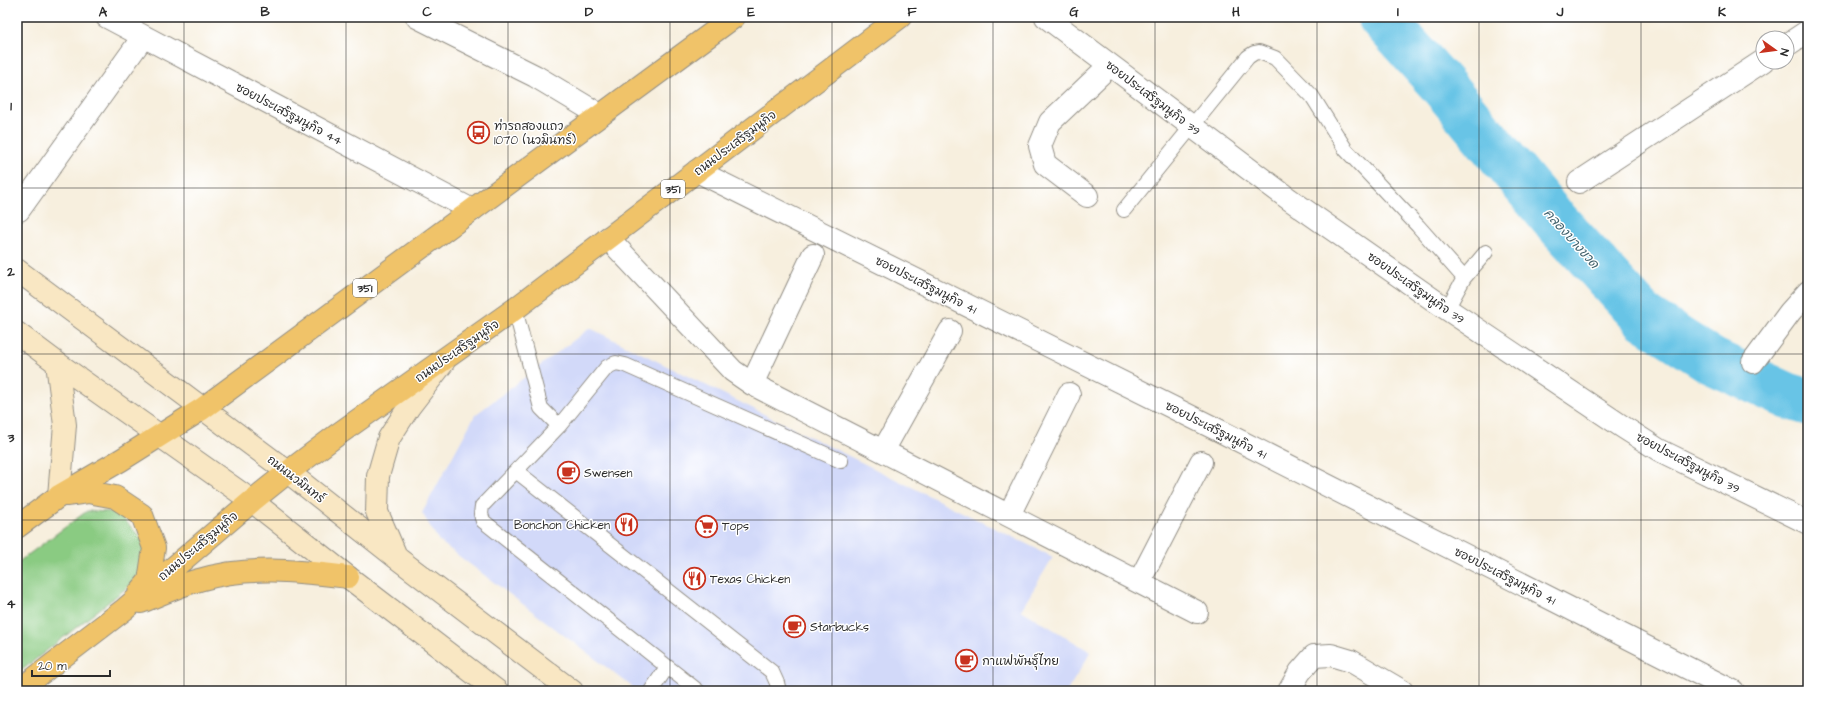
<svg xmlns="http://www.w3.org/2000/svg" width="1825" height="708" font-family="'Architects Daughter','Playpen Sans Thai',sans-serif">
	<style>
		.built { fill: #d2d9f9 }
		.green { fill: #8acb82; stroke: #5a7b56 }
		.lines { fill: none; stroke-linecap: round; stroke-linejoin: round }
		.river { stroke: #68c4e6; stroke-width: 47 }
		.service-casing { stroke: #918d84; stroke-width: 16 }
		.minor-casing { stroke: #918d84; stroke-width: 24 }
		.secondary-casing { stroke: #918d84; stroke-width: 24 }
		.primary-casing { stroke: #918d84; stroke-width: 24 }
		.service { stroke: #fff; stroke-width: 14 }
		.minor { stroke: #fff; stroke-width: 22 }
		.secondary { stroke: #f9e7c3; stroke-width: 22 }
		.primary { stroke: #f0c369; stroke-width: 22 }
		.grid { fill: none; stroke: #2b2b2b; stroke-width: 1; stroke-opacity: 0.55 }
		.labels { text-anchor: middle; stroke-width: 3; stroke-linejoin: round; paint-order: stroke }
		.shield { fill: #fff; stroke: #6b6b6b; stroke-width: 1 }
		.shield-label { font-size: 11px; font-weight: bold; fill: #2b2b2b }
		.street-label { font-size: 12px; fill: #2b2b2b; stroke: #fff }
		.poi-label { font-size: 12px; fill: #2b2b2b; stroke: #fff; text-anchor: start }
		.water-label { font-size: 13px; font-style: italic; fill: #40616c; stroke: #fff }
		.neatline { fill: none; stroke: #2b2b2b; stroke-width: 1.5 }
		.grid-label { font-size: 13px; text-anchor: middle; font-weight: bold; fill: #2b2b2b }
	</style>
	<rect width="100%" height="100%" fill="#fff"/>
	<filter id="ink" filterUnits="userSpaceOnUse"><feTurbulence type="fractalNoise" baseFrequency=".025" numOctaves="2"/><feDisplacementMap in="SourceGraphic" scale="8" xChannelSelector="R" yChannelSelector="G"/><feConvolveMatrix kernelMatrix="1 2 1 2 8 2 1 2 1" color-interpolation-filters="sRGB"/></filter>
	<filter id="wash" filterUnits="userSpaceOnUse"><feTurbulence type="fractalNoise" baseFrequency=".012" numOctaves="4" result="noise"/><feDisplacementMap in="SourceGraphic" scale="16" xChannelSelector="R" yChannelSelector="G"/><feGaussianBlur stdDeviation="0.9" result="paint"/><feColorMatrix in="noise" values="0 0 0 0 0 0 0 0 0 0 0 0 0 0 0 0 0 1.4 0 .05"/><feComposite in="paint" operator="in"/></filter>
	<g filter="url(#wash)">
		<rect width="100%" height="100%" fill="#f7efde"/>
		<path class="built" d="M 590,328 L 1053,557 L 1021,610 L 1091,652 L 1067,691 L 638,691 L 439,541 L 422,513 L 475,415 Z"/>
		<path class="green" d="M 87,511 L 113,512 L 121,516 L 142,539 L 146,555 L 138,579 L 17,674 L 17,563 Z"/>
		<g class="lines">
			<path class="river" d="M 1381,17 L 1442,85 L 1551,216 L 1645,318 L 1712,361 L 1788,396 L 1808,402"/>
		</g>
	</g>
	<g filter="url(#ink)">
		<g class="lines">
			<defs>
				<path id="service" d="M 1124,210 L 1248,57 L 1254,53 L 1259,52 L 1275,58 L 1312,96 L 1346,150 L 1418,226 L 1464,278
					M 515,309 L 541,408 L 559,426
					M 1447,309 L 1464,278 L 1486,252
					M 516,471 L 772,672 L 777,683 L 779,691
					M 651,691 L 667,667
					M 698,691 L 483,521 L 481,514 L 482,506 L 559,426 L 607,367 L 616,363 L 625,365 L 841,461"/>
				<path id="minor" d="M 107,17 L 472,210
					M 417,17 L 535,76 L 600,115
					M 1046,17 L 1289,199 L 1435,301 L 1623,427 L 1659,450 L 1808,523
					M 1787,45 L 1808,31
					M 697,171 L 1220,431 L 1733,691
					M 1579,182 L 1763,61
					M 1087,196 L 1045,164 L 1040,146 L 1050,122 L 1109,66
					M 19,210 L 143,37
					M 608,238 L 733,371 L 752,384 L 1197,612
					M 1753,362 L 1790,312 L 1808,292
					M 752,384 L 813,255
					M 883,451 L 950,331
					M 1009,515 L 1069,394
					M 1139,582 L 1201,462
					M 1289,691 L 1300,672 L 1314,656 L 1331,655 L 1351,661 L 1402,691"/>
				<path id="secondary" d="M 17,270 L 288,472 L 397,558 L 572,691
					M 17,333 L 57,363 L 252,501 L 348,577 L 497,691
					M 57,363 L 65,425 L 59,496
					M 396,556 L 377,512 L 378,476 L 389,438 L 409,407 L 443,363"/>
				<path id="primary" d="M 66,495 L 88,492 L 115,497 L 142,515 L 154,548 L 149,581 L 139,593
					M 17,527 L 59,496 L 121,460 L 202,409 L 734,17
					M 141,602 C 160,595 179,585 199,580 C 249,565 297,571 348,577
					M 18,691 L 125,609 L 252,501 L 288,472 L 337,435 L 515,309 L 900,17"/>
			</defs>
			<use href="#service" class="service-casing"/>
			<use href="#minor" class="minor-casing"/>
			<use href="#secondary" class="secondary-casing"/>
			<use href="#primary" class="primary-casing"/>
			<use href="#service" class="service"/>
			<use href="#minor" class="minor"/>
			<use href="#secondary" class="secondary"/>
			<use href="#primary" class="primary"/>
		</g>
	</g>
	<path class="grid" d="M 184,17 L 184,691M 346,17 L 346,691M 508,17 L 508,691M 670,17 L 670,691M 832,17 L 832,691M 993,17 L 993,691M 1155,17 L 1155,691M 1317,17 L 1317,691M 1479,17 L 1479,691M 1641,17 L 1641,691M 17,188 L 1808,188M 17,354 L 1808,354M 17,520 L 1808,520"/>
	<defs>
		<symbol id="bus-ring" viewBox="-11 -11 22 22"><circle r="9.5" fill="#fff" stroke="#c8321e" stroke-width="1.5"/><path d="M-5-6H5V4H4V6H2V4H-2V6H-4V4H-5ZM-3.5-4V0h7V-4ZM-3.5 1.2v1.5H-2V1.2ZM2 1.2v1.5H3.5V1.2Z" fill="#c8321e"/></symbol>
		<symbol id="cafe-ring" viewBox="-11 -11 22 22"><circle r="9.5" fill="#fff" stroke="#c8321e" stroke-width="1.5"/><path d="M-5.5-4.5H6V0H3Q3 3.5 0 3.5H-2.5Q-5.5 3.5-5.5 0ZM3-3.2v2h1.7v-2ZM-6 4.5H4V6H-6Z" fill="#c8321e"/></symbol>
		<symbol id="restaurant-ring" viewBox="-11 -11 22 22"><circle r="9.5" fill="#fff" stroke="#c8321e" stroke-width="1.5"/><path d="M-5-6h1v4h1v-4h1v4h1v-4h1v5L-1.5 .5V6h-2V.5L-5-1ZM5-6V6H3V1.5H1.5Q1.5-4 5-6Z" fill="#c8321e"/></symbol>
		<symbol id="supermarket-ring" viewBox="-11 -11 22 22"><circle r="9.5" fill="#fff" stroke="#c8321e" stroke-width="1.5"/><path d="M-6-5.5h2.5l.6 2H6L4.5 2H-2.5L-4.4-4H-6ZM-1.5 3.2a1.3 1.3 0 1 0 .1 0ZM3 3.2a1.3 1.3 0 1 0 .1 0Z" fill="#c8321e"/></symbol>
	</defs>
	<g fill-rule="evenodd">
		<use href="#bus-ring" x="466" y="120" width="25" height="25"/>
		<use href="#cafe-ring" x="556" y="460" width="25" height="25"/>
		<use href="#restaurant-ring" x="614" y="512" width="25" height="25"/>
		<use href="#supermarket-ring" x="694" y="514" width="25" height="25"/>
		<use href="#restaurant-ring" x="682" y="566" width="25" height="25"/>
		<use href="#cafe-ring" x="782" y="614" width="25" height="25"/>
		<use href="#cafe-ring" x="954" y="648" width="25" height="25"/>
	</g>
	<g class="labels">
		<g class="shield">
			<rect x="661" y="180" width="24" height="18" rx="3"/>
			<rect x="353" y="279" width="24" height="18" rx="3"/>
		</g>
		<g class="shield-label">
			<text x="673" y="193">351</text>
			<text x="365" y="292">351</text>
		</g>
		<g class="street-label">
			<text transform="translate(1153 98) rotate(37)" y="4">ซอยประเสริฐมนูกิจ 39</text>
			<text transform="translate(289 114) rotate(28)" y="4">ซอยประเสริฐมนูกิจ 44</text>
			<text transform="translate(735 143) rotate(-37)" y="4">ถนนประเสริฐมนูกิจ</text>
			<text transform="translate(926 285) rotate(27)" y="4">ซอยประเสริฐมนูกิจ 41</text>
			<text transform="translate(1416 288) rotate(35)" y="4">ซอยประเสริฐมนูกิจ 39</text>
			<text transform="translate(457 351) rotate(-35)" y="4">ถนนประเสริฐมนูกิจ</text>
			<text transform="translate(1216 430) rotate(27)" y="4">ซอยประเสริฐมนูกิจ 41</text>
			<text transform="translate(1688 463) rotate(28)" y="4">ซอยประเสริฐมนูกิจ 39</text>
			<text transform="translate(296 479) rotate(38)" y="4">ถนนนวมินทร์</text>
			<text transform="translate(198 546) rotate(-40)" y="4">ถนนประเสริฐมนูกิจ</text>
			<text transform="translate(1505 576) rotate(27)" y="4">ซอยประเสริฐมนูกิจ 41</text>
		</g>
		<g class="poi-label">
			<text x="494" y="130">ท่ารถสองแถว<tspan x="494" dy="14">1070 (นวมินทร์)</tspan></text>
			<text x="584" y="477">Swensen</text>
			<text x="610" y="529" text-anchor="end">Bonchon Chicken</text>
			<text x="722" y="530">Tops</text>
			<text x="710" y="583">Texas Chicken</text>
			<text x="810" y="631">Starbucks</text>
			<text x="982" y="665">กาแฟพันธุ์ไทย</text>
		</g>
		<g class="water-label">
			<text transform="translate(1572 238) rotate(48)" y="5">คลองบางขวด</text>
		</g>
	</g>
	<rect width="1825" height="708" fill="none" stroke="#fff" stroke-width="44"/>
	<g transform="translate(1775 50) rotate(104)"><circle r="19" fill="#ffffff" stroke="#aaaaaa"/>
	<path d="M0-3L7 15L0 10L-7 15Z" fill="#c8321e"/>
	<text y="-6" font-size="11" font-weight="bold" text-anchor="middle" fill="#2b2b2b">N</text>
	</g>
	<path d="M32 670v6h78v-6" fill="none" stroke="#2b2b2b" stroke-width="2"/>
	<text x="38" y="670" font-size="12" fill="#2b2b2b" stroke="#ffffff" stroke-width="3" paint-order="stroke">20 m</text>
	<rect x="22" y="22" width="1781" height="664" class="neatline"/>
	<g class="grid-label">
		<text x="103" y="16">A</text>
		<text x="265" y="16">B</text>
		<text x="427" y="16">C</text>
		<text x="589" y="16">D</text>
		<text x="751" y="16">E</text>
		<text x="912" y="16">F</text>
		<text x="1074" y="16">G</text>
		<text x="1236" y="16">H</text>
		<text x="1398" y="16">I</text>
		<text x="1560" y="16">J</text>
		<text x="1722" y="16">K</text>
		<text x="11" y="110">1</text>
		<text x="11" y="276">2</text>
		<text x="11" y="442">3</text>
		<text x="11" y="608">4</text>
	</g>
</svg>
